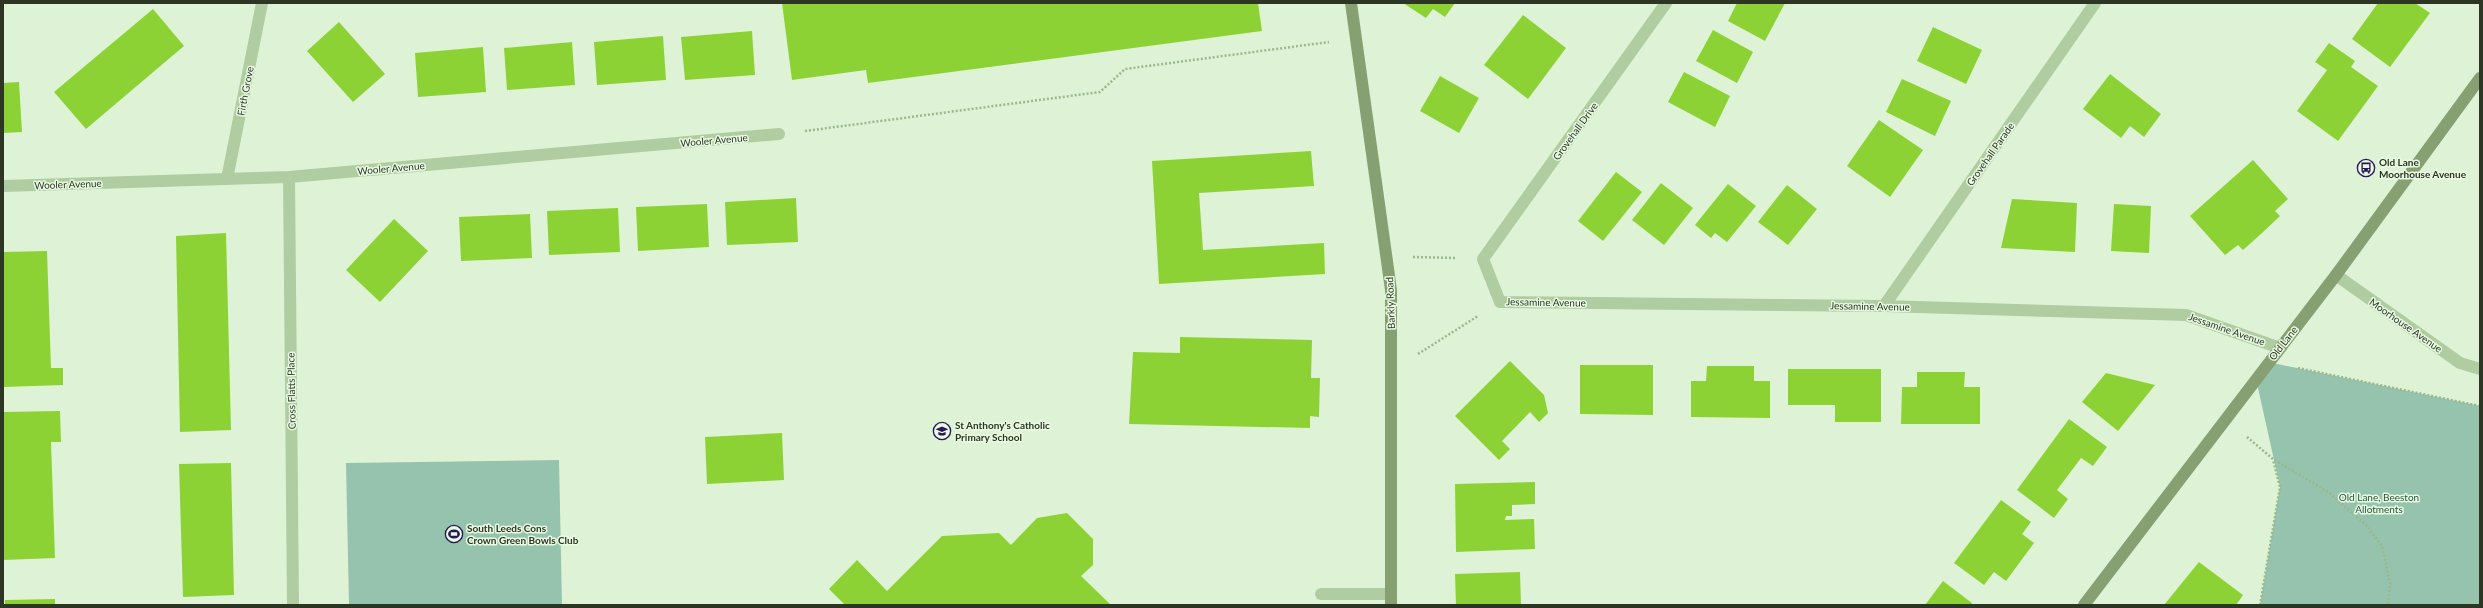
<svg xmlns="http://www.w3.org/2000/svg" width="2483" height="608" font-family="Lato,sans-serif">
	<style>
		.green { fill: #95c3ae }
		.building { fill: #8cd235 }
		.lines { fill: none; stroke-linecap: round; stroke-linejoin: round }
		.path { stroke: #9bb88b; stroke-width: 2.5; stroke-dasharray: 2 2; stroke-linecap: butt }
		.lane { stroke: #b0cca1; stroke-width: 12 }
		.street { stroke: #b0cca1; stroke-width: 12 }
		.secondary { stroke: #86a072; stroke-width: 12 }
		.labels { text-anchor: middle; stroke-width: 3; stroke-linejoin: round; paint-order: stroke }
		.street-label { font-size: 10px; fill: #2d3525; stroke: #e8fbe2 }
		.poi-label { font-size: 10px; font-weight: bold; fill: #2d3525; stroke: #e8fbe2; text-anchor: start }
		.park-label { font-size: 10px; fill: #265641; stroke: #e8fbe2 }
	</style>
	<rect width="100%" height="100%" fill="#def3d6"/>
	<path class="green" d="M 2268,362 L 2480,406 L 2480,605 L 2260,605 L 2280,487 L 2256,379 Z
		M 559,460 L 562,605 L 349,605 L 346,463 Z"/>
	<path class="building" d="M 782,3 L 1258,3 L 1262,31 L 868,83 L 866,70 L 792,80 Z
		M 1403,3 L 1455,3 L 1445,17 L 1433,9 L 1426,18 Z
		M 1737,3 L 1785,3 L 1765,41 L 1728,21 Z
		M 2378,3 L 2415,3 L 2430,13 L 2390,67 L 2352,39 Z
		M 153,9 L 184,46 L 86,129 L 54,92 Z
		M 1523,15 L 1566,48 L 1528,99 L 1484,65 Z
		M 339,22 L 385,74 L 353,102 L 307,51 Z
		M 1933,27 L 1982,50 L 1966,84 L 1917,61 Z
		M 1713,30 L 1753,52 L 1737,83 L 1696,61 Z
		M 752,31 L 755,75 L 685,80 L 681,37 Z
		M 663,36 L 666,80 L 597,85 L 594,42 Z
		M 572,42 L 575,85 L 507,90 L 504,48 Z
		M 2329,43 L 2355,61 L 2351,67 L 2378,86 L 2338,141 L 2297,111 L 2327,70 L 2315,62 Z
		M 483,47 L 486,92 L 418,97 L 415,53 Z
		M 1684,72 L 1730,96 L 1715,127 L 1668,102 Z
		M 2110,74 L 2161,114 L 2144,137 L 2130,126 L 2121,138 L 2083,109 Z
		M 1440,76 L 1479,98 L 1459,133 L 1420,111 Z
		M 1902,79 L 1951,101 L 1935,136 L 1886,112 Z
		M 19,82 L 22,132 L 3,133 L 3,83 Z
		M 1879,120 L 1923,150 L 1890,197 L 1847,166 Z
		M 1311,151 L 1314,186 L 1199,193 L 1203,250 L 1324,243 L 1325,274 L 1159,284 L 1152,161 Z
		M 2253,160 L 2288,199 L 2275,211 L 2280,216 L 2262,233 L 2243,250 L 2238,245 L 2225,255 L 2190,216 Z
		M 1616,172 L 1642,192 L 1603,241 L 1578,221 Z
		M 1661,183 L 1693,208 L 1664,245 L 1632,220 Z
		M 1728,184 L 1756,206 L 1727,242 L 1715,233 L 1711,238 L 1695,225 Z
		M 1787,185 L 1817,209 L 1788,245 L 1758,222 Z
		M 796,198 L 798,242 L 727,245 L 725,202 Z
		M 2012,199 L 2077,203 L 2075,252 L 2001,248 Z
		M 707,204 L 709,247 L 638,251 L 636,207 Z
		M 2114,204 L 2151,206 L 2149,253 L 2111,251 Z
		M 618,208 L 620,252 L 549,255 L 547,211 Z
		M 530,214 L 532,258 L 461,261 L 459,217 Z
		M 394,219 L 428,251 L 380,302 L 346,270 Z
		M 226,233 L 231,430 L 180,432 L 176,236 Z
		M 47,251 L 51,368 L 63,368 L 63,385 L 3,387 L 3,252 Z
		M 1180,337 L 1312,340 L 1311,378 L 1320,378 L 1319,417 L 1310,416 L 1310,428 L 1129,424 L 1133,352 L 1180,353 Z
		M 1510,361 L 1544,395 L 1548,413 L 1539,422 L 1530,412 L 1502,441 L 1510,449 L 1499,460 L 1455,416 Z
		M 1580,365 L 1653,365 L 1653,415 L 1580,414 Z
		M 1707,366 L 1754,366 L 1754,381 L 1770,381 L 1770,418 L 1691,417 L 1691,381 L 1706,381 Z
		M 1788,369 L 1881,369 L 1881,422 L 1835,422 L 1835,405 L 1788,405 Z
		M 1917,372 L 1965,372 L 1964,387 L 1980,387 L 1980,424 L 1901,424 L 1902,387 L 1917,387 Z
		M 2106,373 L 2155,385 L 2118,431 L 2082,402 Z
		M 60,411 L 61,442 L 51,442 L 55,558 L 3,560 L 3,412 Z
		M 2069,419 L 2107,447 L 2093,466 L 2081,458 L 2057,490 L 2068,499 L 2054,518 L 2017,490 Z
		M 782,433 L 784,480 L 707,484 L 705,437 Z
		M 231,463 L 234,595 L 183,597 L 179,464 Z
		M 1535,482 L 1535,504 L 1512,505 L 1512,516 L 1506,516 L 1505,520 L 1534,519 L 1535,549 L 1456,552 L 1455,484 Z
		M 2001,500 L 2031,522 L 2022,534 L 2034,543 L 2006,581 L 1994,572 L 1984,585 L 1954,563 Z
		M 1067,513 L 1093,539 L 1093,565 L 1081,576 L 1111,605 L 845,605 L 829,589 L 857,560 L 887,591 L 942,536 L 999,533 L 1011,545 L 1037,518 Z
		M 2199,562 L 2243,595 L 2236,605 L 2164,605 Z
		M 1520,572 L 1521,605 L 1456,605 L 1455,574 Z
		M 1943,581 L 1972,603 L 1971,605 L 1925,605 Z
		M 55,599 L 55,605 L 5,605 L 5,600 Z"/>
	<g class="lines">
		<path class="path" d="M 805,131 L 1100,92 L 1125,69 L 1329,42
			M 1413,257 L 1456,258
			M 1418,354 L 1478,316
			M 2298,368 L 2480,406
			M 2247,437 L 2273,459 L 2328,492 L 2366,525 L 2382,546 L 2390,583 L 2388,605
			M 2260,605 L 2280,487 L 2273,460"/>
		<path class="lane" d="M 1321,594 L 1391,594"/>
		<path class="street" d="M 1666,3 L 1483,259 L 1500,302 L 1884,306 L 2186,315 L 2280,348
			M 289,177 L 293,605
			M 227,179 L 262,3
			M 3,186 L 289,177 L 779,134
			M 2336,275 L 2460,363 L 2480,369
			M 1884,306 L 2095,3"/>
		<path class="secondary" d="M 1351,3 L 1391,290 L 1391,605
			M 2084,605 L 2336,275 L 2480,78"/>
	</g>
	<defs>
		<symbol id="bus-ring" viewBox="-11 -11 22 22"><circle r="9.5" fill="#e8fbe2" stroke="#29175a" stroke-width="1.5"/><path d="M-5-6H5V4H4V6H2V4H-2V6H-4V4H-5ZM-3.5-4V0h7V-4ZM-3.5 1.2v1.5H-2V1.2ZM2 1.2v1.5H3.5V1.2Z" fill="#29175a"/></symbol>
		<symbol id="school-ring" viewBox="-11 -11 22 22"><circle r="9.5" fill="#e8fbe2" stroke="#29175a" stroke-width="1.5"/><path d="M0-5L7-2L0 1L-7-2ZM-4 1L0 2.5L4 1V4Q0 6-4 4Z" fill="#29175a"/></symbol>
		<symbol id="stadium-ring" viewBox="-11 -11 22 22"><circle r="9.5" fill="#e8fbe2" stroke="#29175a" stroke-width="1.5"/><path d="M0-5a6.5 5 0 1 0 0 10a6.5 5 0 1 0 0-10ZM-3.5-1.8h7v3.6h-7Z" fill="#29175a"/></symbol>
	</defs>
	<g fill-rule="evenodd">
		<use href="#bus-ring" x="2356" y="158" width="20" height="20"/>
		<use href="#school-ring" x="932" y="421" width="20" height="20"/>
		<use href="#stadium-ring" x="444" y="524" width="20" height="20"/>
	</g>
	<g class="labels">
		<g class="street-label">
			<text transform="translate(245 91) rotate(-79)" y="4">Firth Grove</text>
			<text transform="translate(1575 131) rotate(-54)" y="4">Grovehall Drive</text>
			<text transform="translate(714 140) rotate(-5)" y="4">Wooler Avenue</text>
			<text transform="translate(1990 154) rotate(-55)" y="4">Grovehall Parade</text>
			<text transform="translate(391 168) rotate(-5)" y="4">Wooler Avenue</text>
			<text transform="translate(68 184) rotate(-2)" y="4">Wooler Avenue</text>
			<text transform="translate(1546 302) rotate(1)" y="4">Jessamine Avenue</text>
			<text transform="translate(1390 303) rotate(-92)" y="4">Barkly Road</text>
			<text transform="translate(1870 306) rotate(1)" y="4">Jessamine Avenue</text>
			<text transform="translate(2406 325) rotate(35)" y="4">Moorhouse Avenue</text>
			<text transform="translate(2227 329) rotate(19)" y="4">Jessamine Avenue</text>
			<text transform="translate(2283 343) rotate(-52)" y="4">Old Lane</text>
			<text transform="translate(291 391) rotate(-91)" y="4">Cross Flatts Place</text>
		</g>
		<g class="poi-label">
			<text x="2379" y="166">Old Lane<tspan x="2379" dy="12">Moorhouse Avenue</tspan></text>
			<text x="955" y="429">St Anthony's Catholic<tspan x="955" dy="12">Primary School</tspan></text>
			<text x="467" y="532">South Leeds Cons<tspan x="467" dy="12">Crown Green Bowls Club</tspan></text>
		</g>
		<g class="park-label">
			<text x="2379" y="501">Old Lane, Beeston<tspan x="2379" dy="12">Allotments</tspan></text>
		</g>
	</g>
	<rect width="2483" height="608" fill="none" stroke="#2d3525" stroke-width="8"/>
</svg>
